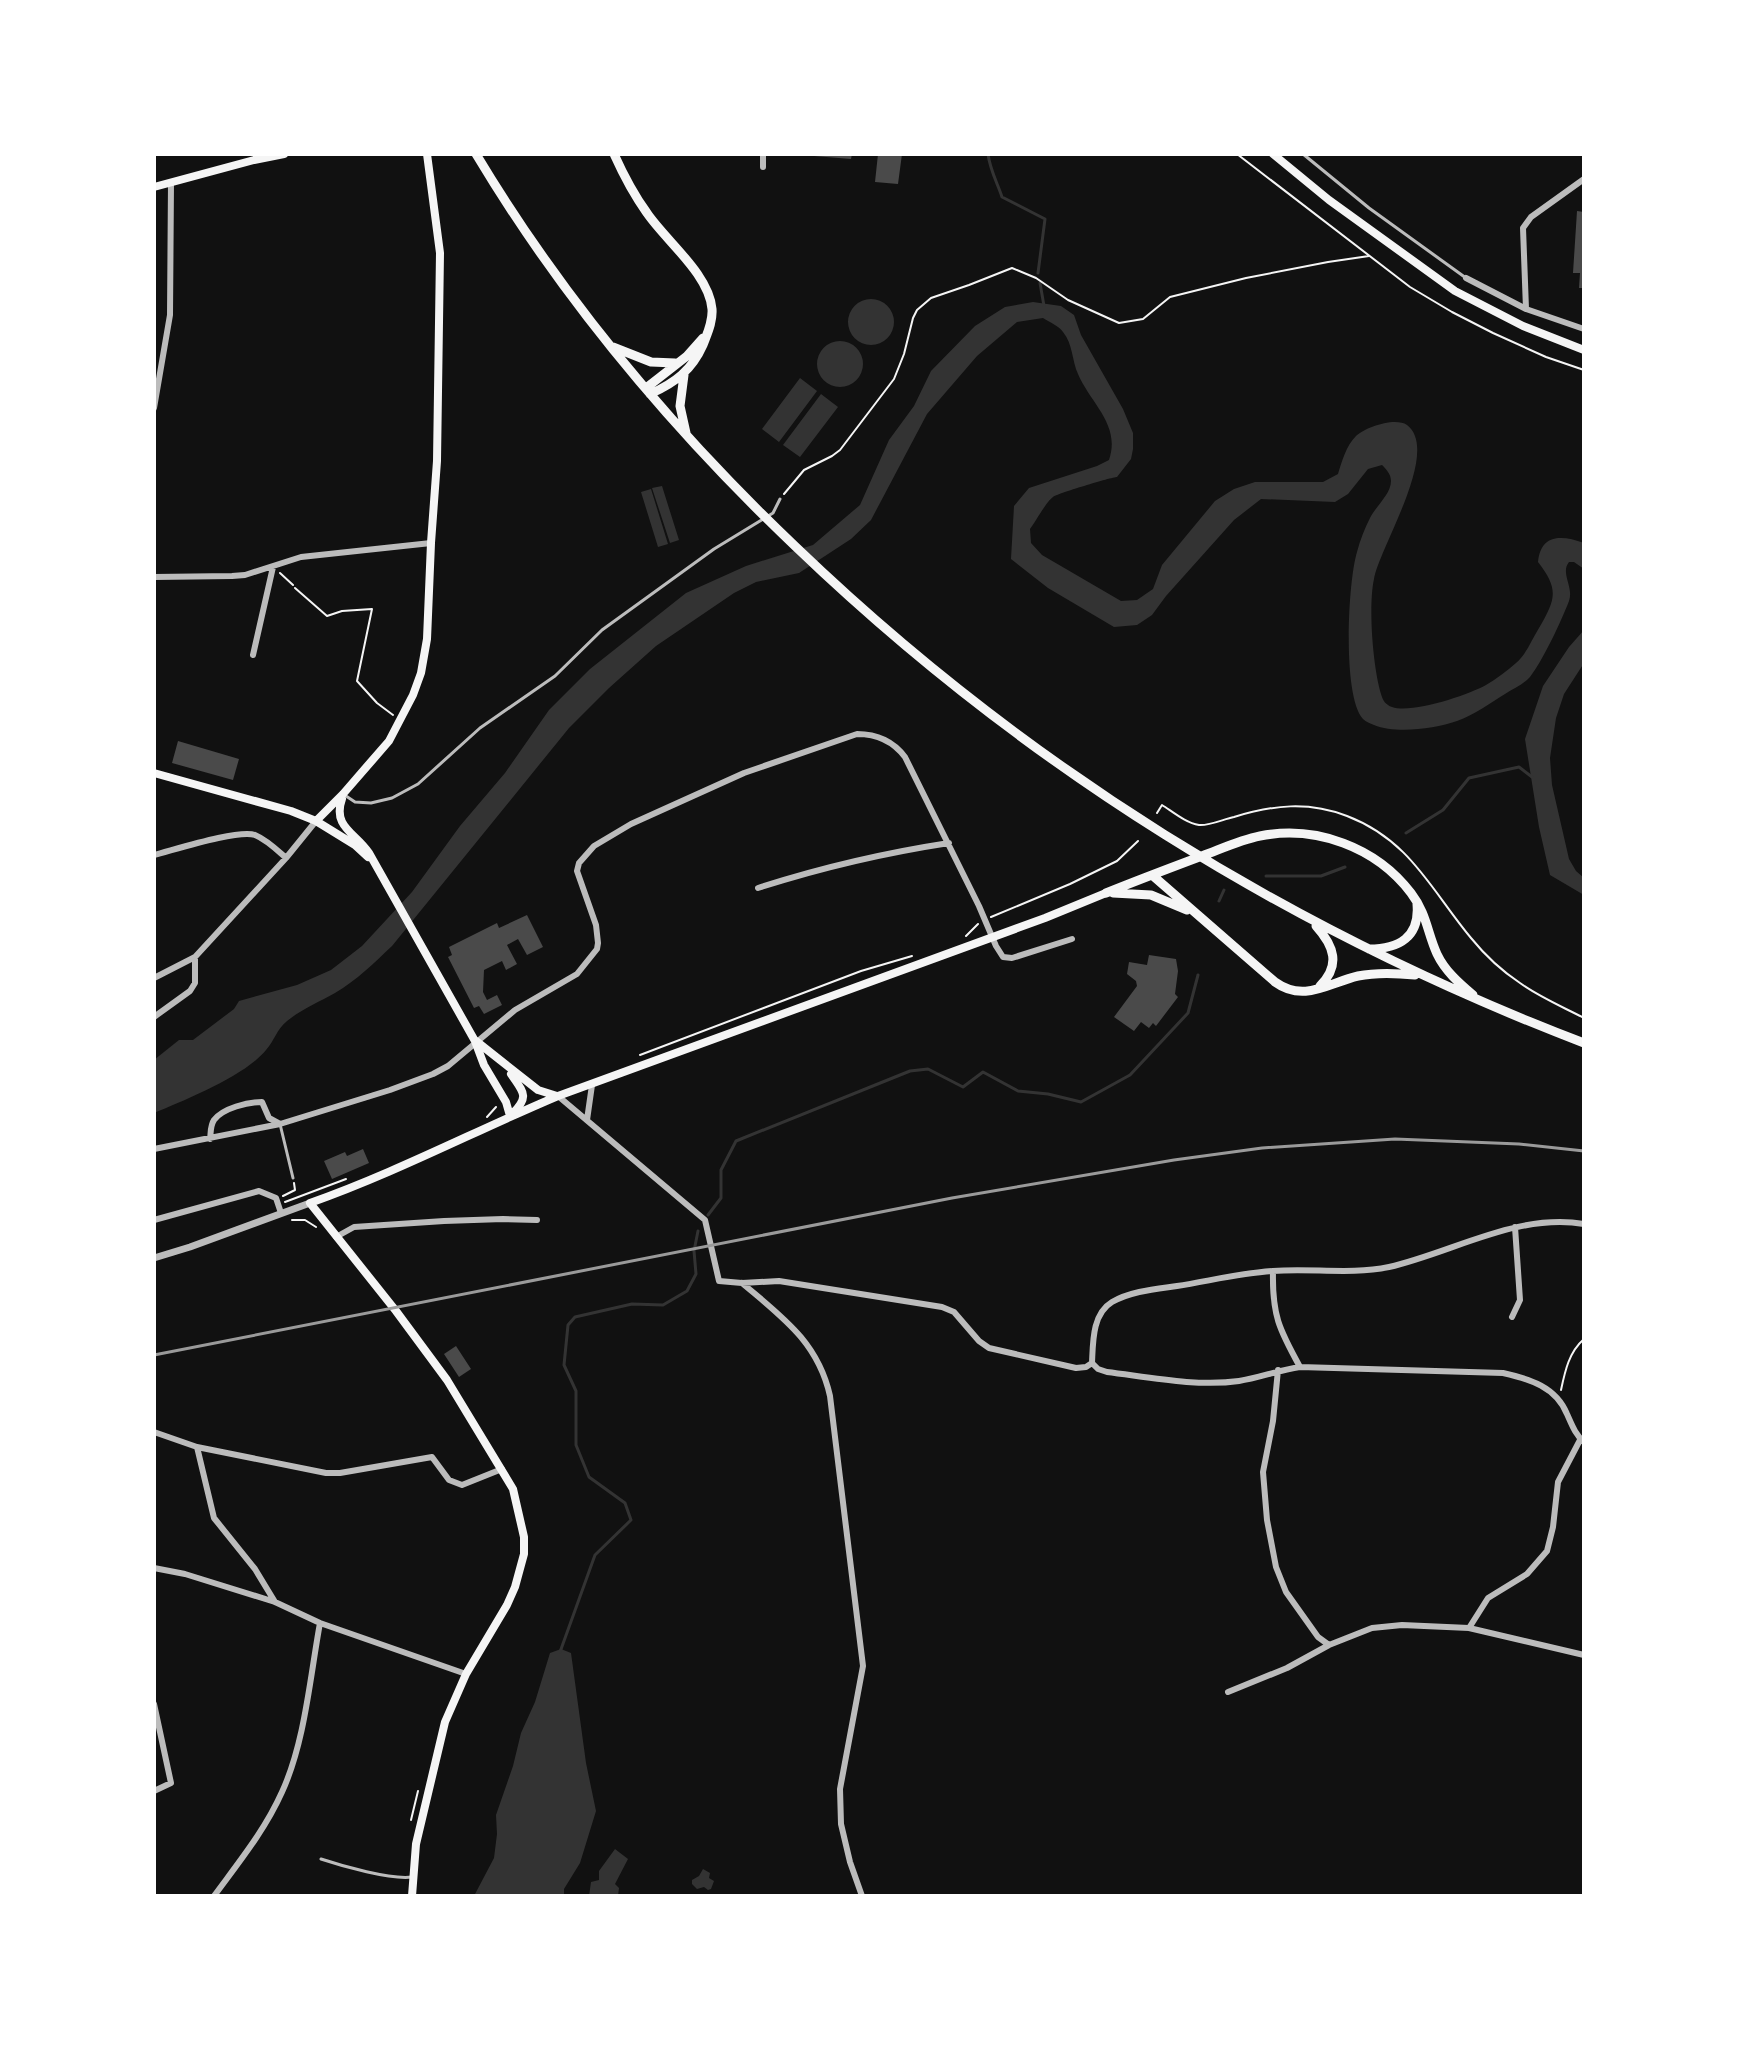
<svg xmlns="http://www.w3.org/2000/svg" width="1738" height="2050" font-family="'Alegreya Sans',sans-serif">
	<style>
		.water { fill: #333 }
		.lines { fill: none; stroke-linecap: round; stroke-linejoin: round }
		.stream { stroke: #333; stroke-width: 3 }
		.building { fill: #4a4a4a }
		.path { stroke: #f5f5f5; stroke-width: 2 }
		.service { stroke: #bcbcbc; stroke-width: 3 }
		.minor { stroke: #bcbcbc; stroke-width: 6 }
		.tertiary { stroke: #bcbcbc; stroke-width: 7 }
		.secondary { stroke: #f5f5f5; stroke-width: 8 }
		.primary { stroke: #f5f5f5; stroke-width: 9 }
		.rail { stroke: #9a9a9a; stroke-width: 3 }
	</style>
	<rect width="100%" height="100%" fill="#111"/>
	<path class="water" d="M848 322a23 23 0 1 1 46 0a23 23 0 1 1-46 0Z
		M 1033,302 L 1061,306 L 1074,315 L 1081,335 L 1123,409 L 1133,433 L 1133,449 L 1131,459 L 1117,477 C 1112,477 1056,494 1053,497 C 1046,502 1036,521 1030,529 L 1031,543 L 1042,555 L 1121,601 L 1137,600 L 1153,589 L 1162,565 L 1215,501 L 1234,489 L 1255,482 L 1323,482 L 1338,474 C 1342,461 1346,446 1356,436 C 1366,427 1395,417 1407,425 C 1441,451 1380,546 1374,579 C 1368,607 1373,667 1381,694 C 1383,701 1386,705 1392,707 C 1412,714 1468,695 1486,685 C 1496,679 1507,671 1516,663 C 1526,655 1532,639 1539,628 C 1556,599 1559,589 1538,562 C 1541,534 1561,535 1584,543 L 1584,569 L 1574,562 L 1569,562 C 1560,573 1574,587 1569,601 C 1561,622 1543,660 1530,677 C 1524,684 1513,689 1505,694 C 1490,703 1474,715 1457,721 C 1434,729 1396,734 1374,725 C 1370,723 1366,722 1363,719 C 1342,696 1348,581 1357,552 C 1360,540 1365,528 1370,518 C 1376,506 1391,494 1391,481 C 1391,474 1386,469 1382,465 L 1368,469 L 1348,494 L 1335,502 L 1261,499 L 1234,520 L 1166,596 L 1152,615 L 1137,625 L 1114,627 L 1048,588 L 1011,559 L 1014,506 L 1029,488 L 1097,466 L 1109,460 C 1121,425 1091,404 1078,374 C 1072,361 1073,344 1063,332 C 1059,326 1049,322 1043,318 L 1017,322 L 977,356 L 927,414 L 871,520 L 851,539 L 799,573 L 756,582 L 734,593 L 656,646 L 609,688 L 569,728 L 392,946 C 374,963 357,980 335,993 C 319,1002 302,1009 287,1021 C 276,1030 275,1040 266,1050 C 245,1076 185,1100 154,1113 L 154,1060 L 179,1040 L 193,1040 L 234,1009 L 239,1001 L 297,985 L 331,970 L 362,946 L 412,892 L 460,826 L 505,773 L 549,710 L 590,669 L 686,593 L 746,566 L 813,545 L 860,505 L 889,440 L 914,406 L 931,371 L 975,326 L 1005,307 Z
		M817 364a23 23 0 1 1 46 0a23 23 0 1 1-46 0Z
		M 800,378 L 817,391 L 779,442 L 762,429 Z
		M 821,394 L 838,407 L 800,457 L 783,445 Z
		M 662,486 L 679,540 L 670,543 L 652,488 Z
		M 651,489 L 668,544 L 658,547 L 641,492 Z
		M 1584,630 L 1584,663 L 1564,694 L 1556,718 L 1550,758 L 1552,785 L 1569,859 L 1576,871 L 1584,878 L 1584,895 L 1550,875 L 1539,827 L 1525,739 L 1543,686 L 1569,647 Z
		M 561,1649 L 571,1653 L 586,1763 L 596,1811 L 580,1863 L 564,1889 L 564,1896 L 474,1896 L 494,1858 L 497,1834 L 496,1815 L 513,1766 L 521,1733 L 535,1702 L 550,1653 Z
		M 615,1849 L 628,1859 L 615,1884 L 619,1888 L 618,1896 L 589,1896 L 591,1882 L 599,1880 L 599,1871 Z
		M 703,1869 L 710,1873 L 709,1878 L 714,1881 L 711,1889 L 708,1890 L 704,1887 L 697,1889 L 692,1884 L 692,1880 L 699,1876 Z"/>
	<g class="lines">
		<path class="stream" d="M 988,154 C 990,170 997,182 1002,197 L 1045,219 L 1038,273
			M 1040,283 L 1044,306
			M 1406,833 L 1443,810 L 1469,778 L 1519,767 L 1532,777
			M 1266,876 L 1321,876 L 1345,867
			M 1219,901 L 1224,890
			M 708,1215 L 721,1198 L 721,1170 L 736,1141 L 910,1071 L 928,1069 L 963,1087 L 983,1072 L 1018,1091 L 1048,1094 L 1081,1102 L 1130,1075 L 1188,1013 L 1198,975
			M 560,1652 L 595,1555 L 631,1520 L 625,1503 L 589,1477 L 576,1445 L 576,1391 L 564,1365 L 568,1325 L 575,1317 L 632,1304 L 663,1305 L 687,1291 L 696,1274 L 694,1251 L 698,1231"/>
	</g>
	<path class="building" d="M 814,154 L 852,154 L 851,159 L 814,156 Z
		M 878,154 L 902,154 L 898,184 L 875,182 Z
		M 1577,211 L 1584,212 L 1584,288 L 1579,288 L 1580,273 L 1573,273 Z
		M 178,741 L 239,759 L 233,780 L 172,763 Z
		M 527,915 L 543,947 L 527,955 L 518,939 L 507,945 L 517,964 L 506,970 L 502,961 L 484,970 L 483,992 L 487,1000 L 497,995 L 502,1005 L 484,1014 L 479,1006 L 474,1008 L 448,957 L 452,955 L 449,947 L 497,923 L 499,928 Z
		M 1149,955 L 1176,959 L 1178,971 L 1175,994 L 1178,997 L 1156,1026 L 1153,1023 L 1149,1028 L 1141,1022 L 1134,1031 L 1114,1017 L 1137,986 L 1136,981 L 1127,974 L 1129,962 L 1147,965 Z
		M 363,1149 L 369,1163 L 332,1179 L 324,1161 L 345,1152 L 347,1156 Z
		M 456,1346 L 471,1369 L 459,1377 L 444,1354 Z"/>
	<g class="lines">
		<path class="path" d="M 1237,154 L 1410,287 L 1452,312 L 1493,333 L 1546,357 L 1584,370
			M 784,494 L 804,470 L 832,456 L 840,450 L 894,379 L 904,354 L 913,318 L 917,310 L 931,298 L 969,285 L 1012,268 L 1036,278 L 1068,300 L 1119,323 L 1143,319 L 1170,297 L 1246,278 L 1328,262 L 1369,256
			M 280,573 L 293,585
			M 295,588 L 327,616 L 342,611 L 372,609 L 357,681 L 377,703 L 393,715
			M 1157,813 L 1162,805 C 1173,812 1186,823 1199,825 C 1209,826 1224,819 1234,817 C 1273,805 1308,801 1347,816 C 1410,840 1431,890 1471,938 C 1484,954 1502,971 1520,983 C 1539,997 1563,1007 1584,1018
			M 991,917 L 1070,884 L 1117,861 L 1138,841
			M 966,936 L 978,924
			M 640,1055 L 861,971 L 912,956
			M 487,1117 L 496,1107
			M 283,1196 L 295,1190 L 294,1183
			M 285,1202 L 346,1179
			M 292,1220 L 305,1220 L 316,1227
			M 1561,1390 C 1565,1371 1569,1352 1584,1339
			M 411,1820 L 418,1791"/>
		<path class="service" d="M 1303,154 L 1369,208 L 1466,278
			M 343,794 L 355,802 L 371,803 L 392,798 L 418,784 L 480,728 L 555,676 L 602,630 L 714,549 L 773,513 L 780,499
			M 280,1124 L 293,1178
			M 321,1859 C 342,1866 391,1880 412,1877"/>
		<path class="minor" d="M 763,154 L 763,167
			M 1466,278 L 1526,309 L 1584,329
			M 1526,309 L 1523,228 L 1531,217 L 1584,179
			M 154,408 L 170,315 L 171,183
			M 154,577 L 232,576 L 245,575 L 301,557 L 431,543
			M 253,655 L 273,567
			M 154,855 C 174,850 239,829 255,835 C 267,840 277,850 286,858
			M 758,888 C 820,868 884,853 949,843
			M 154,978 L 195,957 L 286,858 L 316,821
			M 154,1017 L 190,991 L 195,983 L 195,957
			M 558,1096 L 705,1220 L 719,1281 L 742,1283 L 779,1281 L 942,1307 L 954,1312 L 979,1341 L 989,1348 L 1076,1368 L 1086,1367 L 1092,1363 L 1098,1369 L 1107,1372 C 1148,1377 1197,1387 1239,1381 C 1259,1378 1279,1370 1300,1367 L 1503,1373 C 1530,1379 1556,1387 1567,1414 C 1572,1425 1575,1434 1584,1442
			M 587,1120 L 592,1085
			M 210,1139 C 211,1133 210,1126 214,1120 C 223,1108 248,1102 262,1102 L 269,1118 L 280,1124
			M 154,1149 L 280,1124 L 390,1090 L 433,1074 L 448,1066 L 515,1010 L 577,974 L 597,949 L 598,943 L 596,925 L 577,871 L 579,863 L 594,846 L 631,824 L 744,773 L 857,734 C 877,734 893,741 905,757 L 979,906 L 996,946 L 1003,957 L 1012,958 L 1072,939
			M 154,1220 L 259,1191 L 276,1198 L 281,1213
			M 336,1237 L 354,1227 L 444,1221 L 503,1219 L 537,1220
			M 1273,1271 C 1272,1315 1279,1329 1300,1367
			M 742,1283 C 782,1317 818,1342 830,1396 L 863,1666 L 840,1789 L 841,1824 L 850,1862 L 862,1896
			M 1512,1317 L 1520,1300 L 1515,1227
			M 1092,1363 C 1093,1343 1092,1314 1112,1302 C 1131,1291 1156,1289 1177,1286 C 1209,1281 1241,1273 1273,1271 C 1312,1268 1351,1275 1389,1267 C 1454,1252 1516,1213 1584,1224
			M 1278,1370 L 1273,1421 L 1263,1472 L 1267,1520 L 1276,1567 L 1286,1592 L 1318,1637 L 1329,1645
			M 154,1432 L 197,1447 L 326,1473 L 340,1473 L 432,1457 L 449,1480 L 462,1485 L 502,1469
			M 197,1447 L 214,1518 L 255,1569 L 275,1602
			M 154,1568 L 185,1574 L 275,1602 L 320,1623 L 466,1674
			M 1469,1628 L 1488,1598 L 1527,1574 L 1547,1551 L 1553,1527 L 1558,1482 L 1580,1440
			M 1228,1692 L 1287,1668 L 1329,1645 L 1372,1628 L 1402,1625 L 1469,1628 L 1584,1655
			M 154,1704 L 171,1783 L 154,1791
			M 214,1896 C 239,1862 265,1830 282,1792 C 305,1742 310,1677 320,1623"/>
		<path class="tertiary" d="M 154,1258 L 190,1247 L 310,1203"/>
		<path class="secondary" d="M 1273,154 L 1329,200 L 1455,291 L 1523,326 L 1584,350
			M 154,187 L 254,160 L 284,154
			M 154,773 L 291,811 L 316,821 L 355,845 L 368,857
			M 342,799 C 332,827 356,833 369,853 L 475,1041 L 484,1065 L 506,1102 L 510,1116
			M 316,821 L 343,794 L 389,741 L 413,695 L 421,673 L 427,639 L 431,543 L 437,461 L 440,253 L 427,154
			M 476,1041 L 538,1090 L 557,1096
			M 511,1074 C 523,1092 530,1096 513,1113
			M 412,1896 L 416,1844 L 445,1722 L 466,1674 L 507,1605 L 515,1587 L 524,1554 L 524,1537 L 513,1489 L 447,1380 L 396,1311 L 310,1203 C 395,1173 475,1131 558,1096 L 1045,918 L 1106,893"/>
		<path class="primary" d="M 476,154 C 563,299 674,431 796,547 C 1023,765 1290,931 1584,1043
			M 614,154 C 623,174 634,195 647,213 C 666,241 709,274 712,309 C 713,322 707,334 703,345 C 692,370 675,383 650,394
			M 613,347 L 651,362 L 675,363
			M 684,375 L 680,406 L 686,433
			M 646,388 L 687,356 L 703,338
			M 1152,875 L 1275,982 C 1304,1003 1328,983 1358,976 C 1377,972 1396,973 1415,975
			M 1106,893 C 1138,880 1170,868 1202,856 C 1221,849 1240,840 1260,836 C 1316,825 1376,847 1411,893 C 1427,914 1427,932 1437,954 C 1445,971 1459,983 1473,995
			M 1113,893 L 1151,895 L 1187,910
			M 1316,926 C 1334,946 1341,965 1320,986
			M 1369,949 C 1399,949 1420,937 1417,904"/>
		<path class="rail" d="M 154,1355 L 952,1198 L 1174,1160 L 1262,1148 L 1395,1139 L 1519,1144 L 1584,1151"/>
	</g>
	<rect width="1738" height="2050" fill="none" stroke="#ffffff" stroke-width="312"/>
</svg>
